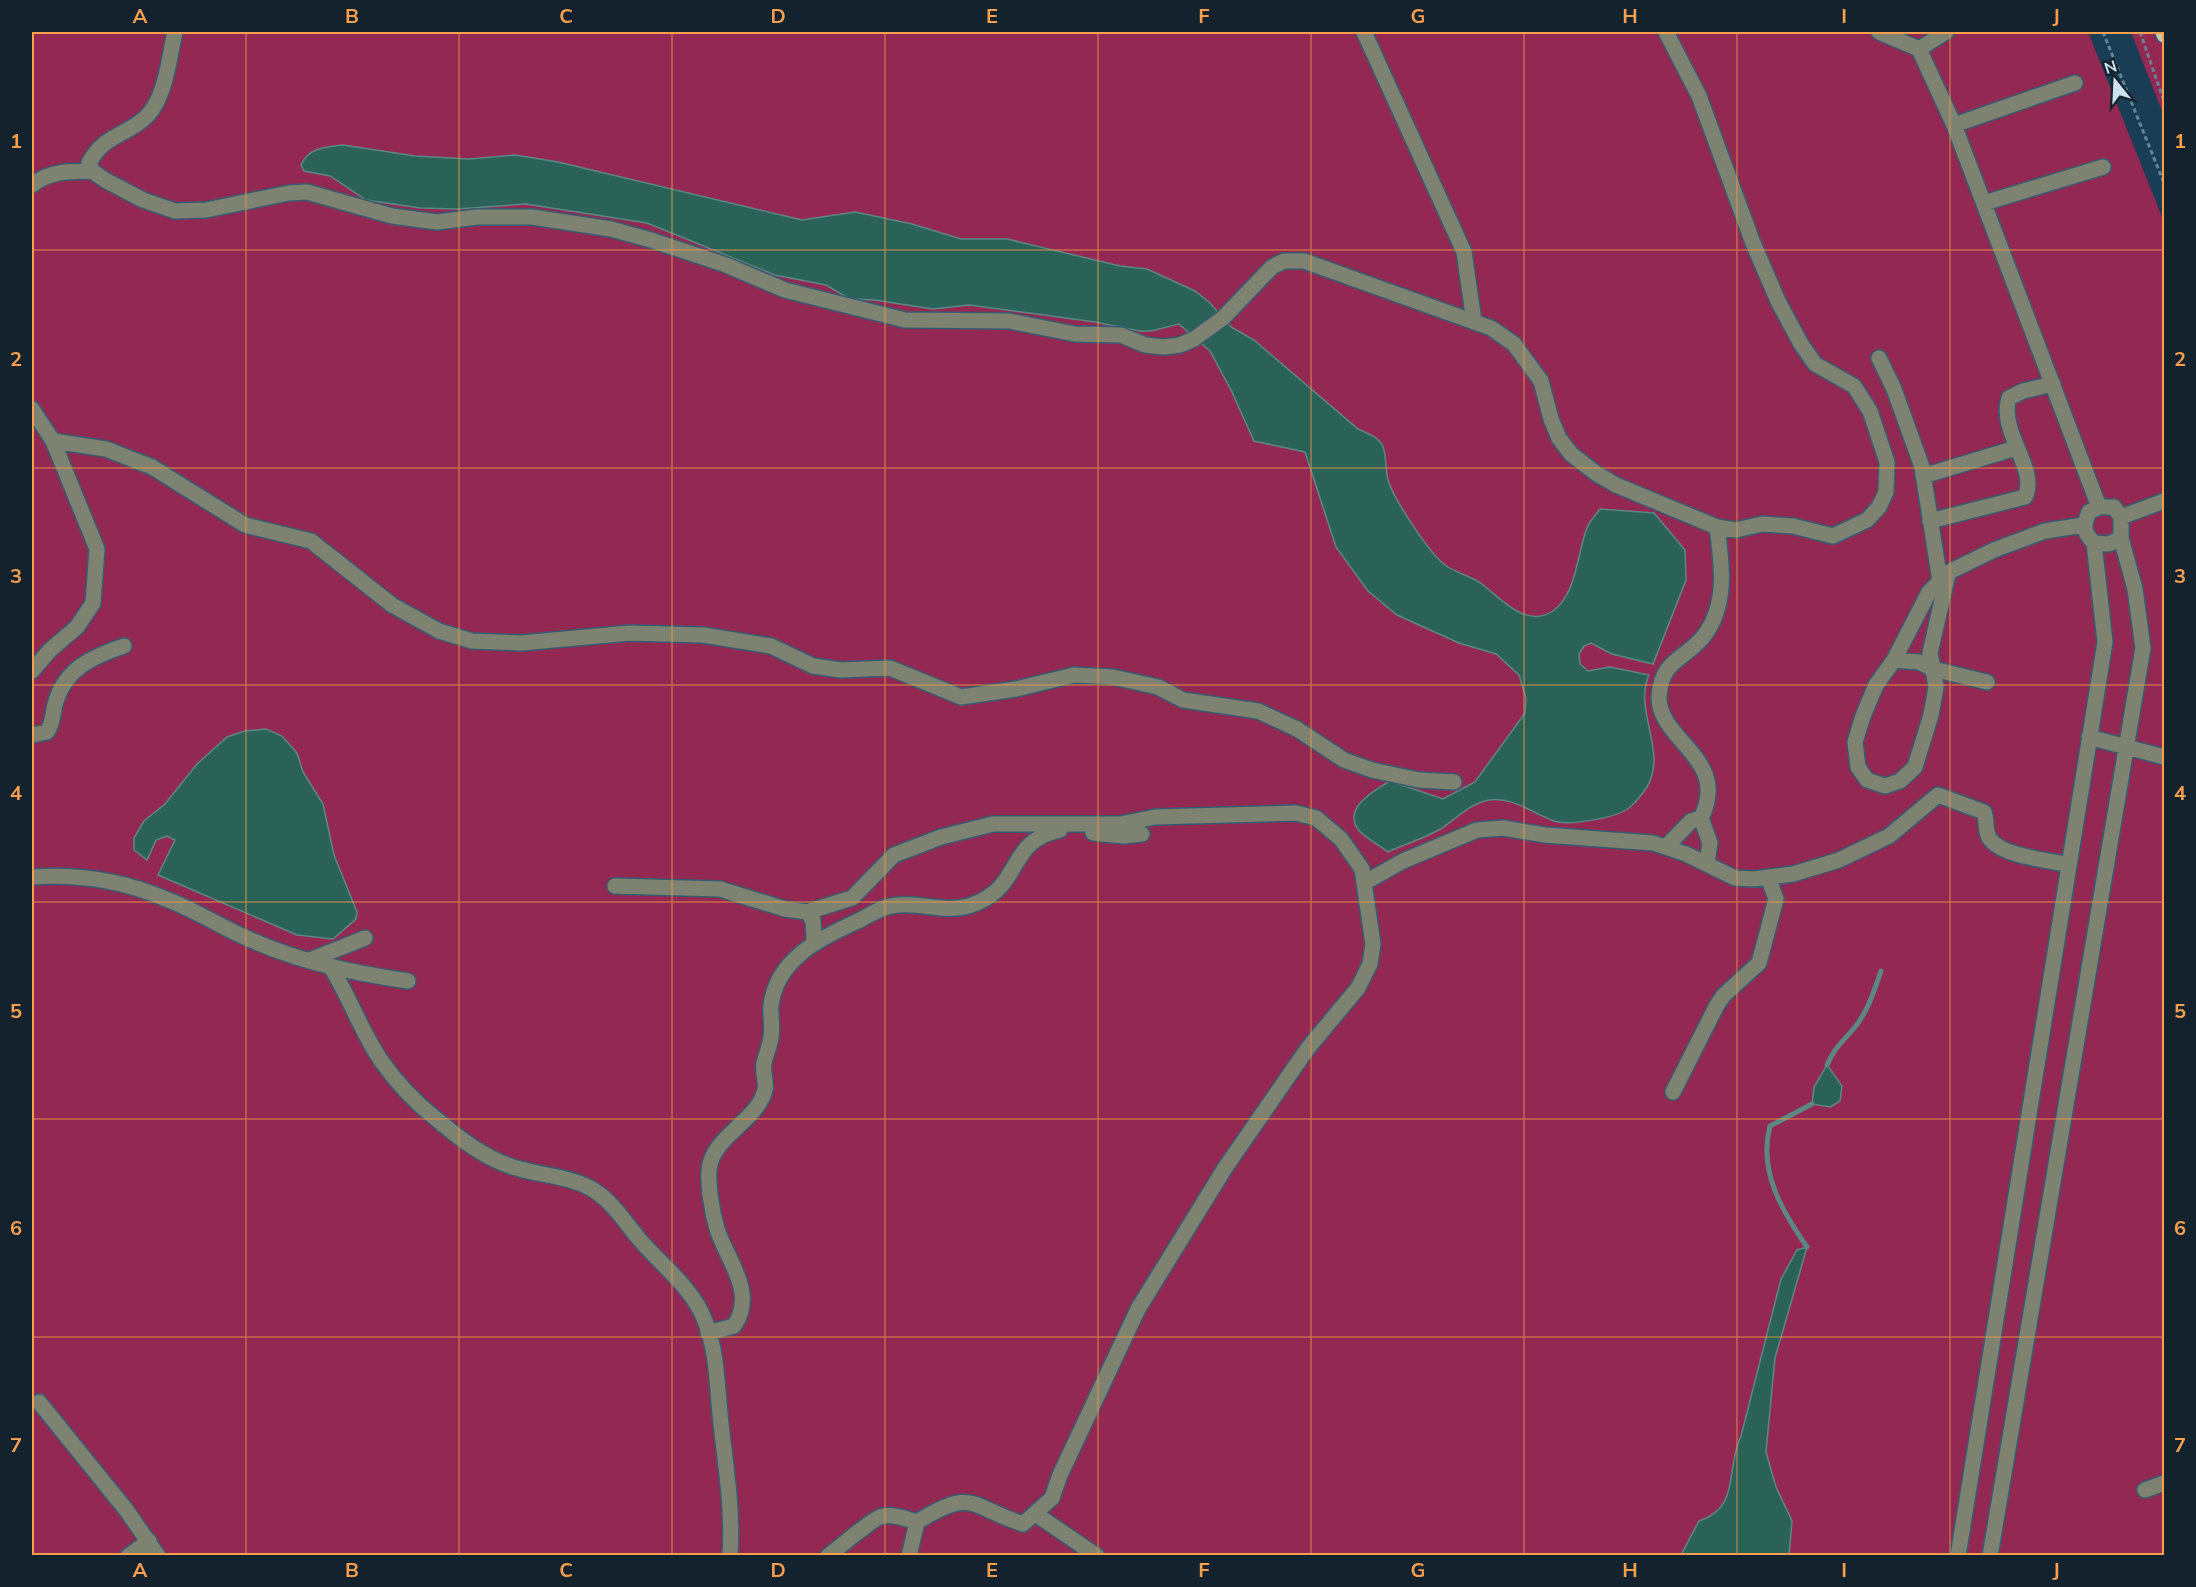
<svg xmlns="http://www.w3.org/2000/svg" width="2196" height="1587" font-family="Mulish,sans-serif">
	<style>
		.green { fill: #932853 }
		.water { fill: #2a6258; stroke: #5b8885; stroke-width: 1.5 }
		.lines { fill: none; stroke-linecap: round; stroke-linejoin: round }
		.stream { stroke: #5b8885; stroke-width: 5 }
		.minor-casing { stroke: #395b70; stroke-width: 18 }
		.major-casing { stroke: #395b70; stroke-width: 18 }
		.path { stroke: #678497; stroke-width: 3; stroke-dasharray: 4.5 3; stroke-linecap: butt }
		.minor { stroke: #7d8271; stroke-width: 15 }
		.major { stroke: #c1cba7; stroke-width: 15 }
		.grid { fill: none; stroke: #f99f4d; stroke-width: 1.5; stroke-opacity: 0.55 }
		.neatline { fill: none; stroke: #f99f4d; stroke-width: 2 }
		.grid-label { font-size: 20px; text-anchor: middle; font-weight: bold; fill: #f99f4d }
	</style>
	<rect width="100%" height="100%" fill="#193d54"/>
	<path class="green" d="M 32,32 L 2088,32 L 2164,222 L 2164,1555 L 32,1555 Z
		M 2131,32 L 2164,32 L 2164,116 Z"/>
	<path class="water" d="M 343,145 L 415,156 L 469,159 L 515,155 L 558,162 L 802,220 L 855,212 L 912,224 L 961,239 L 1007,239 L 1120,266 L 1147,269 L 1195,291 L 1209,302 L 1231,327 L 1254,340 L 1358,429 C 1366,433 1375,435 1381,443 C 1388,452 1384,471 1389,483 C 1396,502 1429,553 1445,565 C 1456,573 1471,576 1482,584 C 1500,598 1526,629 1553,611 C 1577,594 1577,553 1587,528 C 1589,521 1596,515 1600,509 L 1654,513 L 1685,550 L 1686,580 L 1653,664 L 1612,654 L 1591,643 L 1584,646 L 1579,654 L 1580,664 L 1588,671 L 1610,667 L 1649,675 C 1633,711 1668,751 1647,787 C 1643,793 1635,803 1629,808 C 1616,818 1569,826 1554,821 C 1534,814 1512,796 1489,800 C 1471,803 1457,818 1442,828 C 1426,838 1405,844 1388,852 C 1379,845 1363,837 1357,828 C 1344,806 1376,790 1390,781 L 1443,799 L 1475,782 L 1525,713 L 1526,698 L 1519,675 L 1496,654 L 1459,643 L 1397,615 L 1368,591 L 1336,547 L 1305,452 L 1254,441 L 1231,390 L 1210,351 L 1179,324 L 1151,331 L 1140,331 L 1095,322 L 969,305 L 933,309 L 875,300 L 850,299 L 826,285 L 775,275 L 647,223 L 526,204 L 457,209 L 420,208 L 366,200 L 330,176 L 304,171 L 301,165 C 308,148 325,147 343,145 Z
		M 266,729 L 282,736 L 297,753 L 303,772 L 323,804 L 334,855 L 357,912 L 356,919 L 333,939 L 297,935 L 158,875 L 175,840 L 167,836 L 156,840 L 147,860 L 134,850 L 134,838 L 144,821 L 165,804 L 197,764 L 227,737 L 245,731 Z
		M 1827,1065 L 1842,1086 L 1840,1101 L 1830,1107 L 1812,1104 L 1814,1087 Z
		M 1807,1247 L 1775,1358 L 1766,1452 L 1776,1487 L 1792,1521 L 1789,1555 L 1681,1555 L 1699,1521 C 1741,1507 1725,1470 1741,1436 L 1781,1279 L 1797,1250 Z"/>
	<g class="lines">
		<path class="stream" d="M 1827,1065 C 1836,1045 1842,1043 1855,1027 C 1868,1011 1874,991 1881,971
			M 1807,1247 C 1782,1211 1758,1171 1770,1126 L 1812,1104"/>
		<defs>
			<path id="minor" d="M 175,32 C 169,57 166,97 147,116 C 127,136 104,134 89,163 L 92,171 L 105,180 L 143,200 L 175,211 L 206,210 L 289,193 L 307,192 L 392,216 L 437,222 L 477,217 L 532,217 L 611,229 L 651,240 L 726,265 L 785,290 L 905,320 L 1009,321 L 1075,334 L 1121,335 L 1145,345 L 1164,347 L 1180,345 L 1194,339 L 1223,318 L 1272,267 L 1284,261 L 1304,261 L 1491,328 L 1514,344 L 1541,381 L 1551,419 L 1559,438 L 1571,454 L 1597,474 L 1616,485 L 1717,527 L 1736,530 L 1762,524 L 1793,526 L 1833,536 L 1867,520 L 1879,507 L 1886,492 L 1887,462 L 1870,411 L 1854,386 L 1815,364 L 1801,344 L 1778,301 L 1753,243 L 1699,96 L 1666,32
				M 1364,32 L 1464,252 L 1474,321
				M 1879,32 L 1919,49 L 1954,125 L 2099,507
				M 1919,49 L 1946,32
				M 1954,125 L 2075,83
				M 32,185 C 49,171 70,171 92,171
				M 1984,203 L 2103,167
				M 1879,358 L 1894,389 L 1922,467 L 1940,581
				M 32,409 L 53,441 L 97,549 L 93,603 L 77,627 L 50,650 L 32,671
				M 53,441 L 106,449 L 152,467 L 245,525 L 311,541 L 392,605 L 439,631 L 472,641 L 521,643 L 630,633 L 703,635 L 771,646 L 813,666 L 841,670 L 890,668 L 961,697 L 1016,689 L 1074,675 L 1113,677 L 1158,687 L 1183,700 L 1258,711 L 1297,729 L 1344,760 L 1372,770 L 1419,780 L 1454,782
				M 1923,476 L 2016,448
				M 2121,517 L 2164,501
				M 1930,521 L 2025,497 C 2039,469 1998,432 2009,398 L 2023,391 L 2053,384
				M 1948,574 L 1930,653 L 1933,669 L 1987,682
				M 1894,660 L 1919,662 L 1933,669 L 1936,687 L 1931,715 L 1915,767 L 1900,781 L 1885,786 L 1867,780 L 1858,767 L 1855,742 L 1863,716 L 1876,685 L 1894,660 L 1929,592 L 1949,572 L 1994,550 L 2045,531 L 2084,525
				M 32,735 L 47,732 C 54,722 52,713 56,701 C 66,668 94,656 124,646
				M 2089,737 L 2164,757
				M 1701,818 L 1710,843 L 1707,863
				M 1093,833 L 1124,836 L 1142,834
				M 1666,847 L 1691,821 L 1701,818 C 1731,759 1658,740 1659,697 C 1661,660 1683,661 1703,637 C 1728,606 1722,564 1717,527
				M 32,877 C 77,874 124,881 166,899 C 195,910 221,927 249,939 C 299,962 354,973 408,981
				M 1364,883 L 1403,861 L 1477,830 L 1503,828 L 1545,835 L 1653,843 L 1686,854 L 1735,878 L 1754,879 L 1793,874 L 1839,860 L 1889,836 L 1938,795 L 1984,812 C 1987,820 1985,828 1988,835 C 1995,856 2049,860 2069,865
				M 615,886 L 720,889 L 785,909 L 807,912 L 852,898 L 894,855 L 941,837 L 993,824 L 1120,824 L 1155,817 L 1296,813 L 1316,818 L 1341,839 L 1362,869 L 1373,944 L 1370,964 L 1358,988 L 1308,1048 L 1225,1168 L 1138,1309 L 1060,1475 L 1052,1498 L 1023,1524 C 968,1506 974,1487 917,1522 C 907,1519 894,1514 883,1516 C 874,1517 839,1548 828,1556
				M 807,912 L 813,920 L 814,941
				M 310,960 L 365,938
				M 330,966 C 350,997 361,1032 382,1062 C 397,1083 415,1102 435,1118 C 460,1139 488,1161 520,1169 C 541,1175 566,1176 586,1186 C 609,1196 624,1221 640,1240 C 662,1266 693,1288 705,1321 C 718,1354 717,1390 721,1424 C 726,1469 733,1510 730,1556
				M 1673,1092 L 1717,1005 L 1724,995 L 1759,963 L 1776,899 L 1768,877
				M 708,1333 L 734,1326 C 757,1293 727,1260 717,1229 C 712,1212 708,1187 709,1170 C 712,1136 757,1122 765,1090 C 767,1082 762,1072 764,1063 C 766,1054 770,1046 771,1037 C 773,1027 770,1016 771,1005 C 777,959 820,938 858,921 C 868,916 879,908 891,906 C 923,900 947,917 979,902 C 1022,883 1008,841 1060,830
				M 39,1402 L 127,1511 L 158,1556
				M 2145,1490 L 2164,1483
				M 1037,1515 L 1097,1556
				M 128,1556 L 149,1541
				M 909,1556 L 917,1522
				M 1958,1556 L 2105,642 L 2094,543 C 2083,532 2083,526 2089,512 L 2099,507 L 2114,507 L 2121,517 L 2121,538 L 2109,544 L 2094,543
				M 1990,1556 L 2143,648 L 2135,589 L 2121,538"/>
			<path id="major" d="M 2163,32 L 2164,35"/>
		</defs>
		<use href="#minor" class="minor-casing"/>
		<use href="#major" class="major-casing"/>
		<path class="path" d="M 2103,32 L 2164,183
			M 2140,32 L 2164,101"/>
		<use href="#minor" class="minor"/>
		<use href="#major" class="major"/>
	</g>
	<path class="grid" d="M 246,32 L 246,1556M 459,32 L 459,1556M 672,32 L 672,1556M 885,32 L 885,1556M 1098,32 L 1098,1556M 1311,32 L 1311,1556M 1524,32 L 1524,1556M 1737,32 L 1737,1556M 1950,32 L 1950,1556M 32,250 L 2164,250M 32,468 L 2164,468M 32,685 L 2164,685M 32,902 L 2164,902M 32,1119 L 2164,1119M 32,1337 L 2164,1337"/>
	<rect width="2196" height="1587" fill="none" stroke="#13222d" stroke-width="66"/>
	<g transform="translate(2115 81) rotate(342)" stroke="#13222d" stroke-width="4.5" paint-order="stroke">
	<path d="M0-4.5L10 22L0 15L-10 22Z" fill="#cde1ef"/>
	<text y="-9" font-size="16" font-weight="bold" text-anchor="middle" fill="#cde1ef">N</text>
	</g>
	<rect x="33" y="33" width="2130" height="1521" class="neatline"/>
	<g class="grid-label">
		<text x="140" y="23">A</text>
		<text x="352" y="23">B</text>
		<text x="566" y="23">C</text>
		<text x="778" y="23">D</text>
		<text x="992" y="23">E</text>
		<text x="1204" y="23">F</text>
		<text x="1418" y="23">G</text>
		<text x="1630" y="23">H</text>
		<text x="1844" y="23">I</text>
		<text x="2056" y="23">J</text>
		<text x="16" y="148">1</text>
		<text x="2180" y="148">1</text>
		<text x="16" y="366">2</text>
		<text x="2180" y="366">2</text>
		<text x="16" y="583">3</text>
		<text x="2180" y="583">3</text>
		<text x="16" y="800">4</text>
		<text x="2180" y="800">4</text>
		<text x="16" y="1018">5</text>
		<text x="2180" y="1018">5</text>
		<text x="16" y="1235">6</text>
		<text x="2180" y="1235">6</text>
		<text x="16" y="1452">7</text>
		<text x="2180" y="1452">7</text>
		<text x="140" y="1577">A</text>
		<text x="352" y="1577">B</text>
		<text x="566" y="1577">C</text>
		<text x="778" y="1577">D</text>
		<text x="992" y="1577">E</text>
		<text x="1204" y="1577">F</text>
		<text x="1418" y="1577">G</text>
		<text x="1630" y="1577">H</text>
		<text x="1844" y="1577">I</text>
		<text x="2056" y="1577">J</text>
	</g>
</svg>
